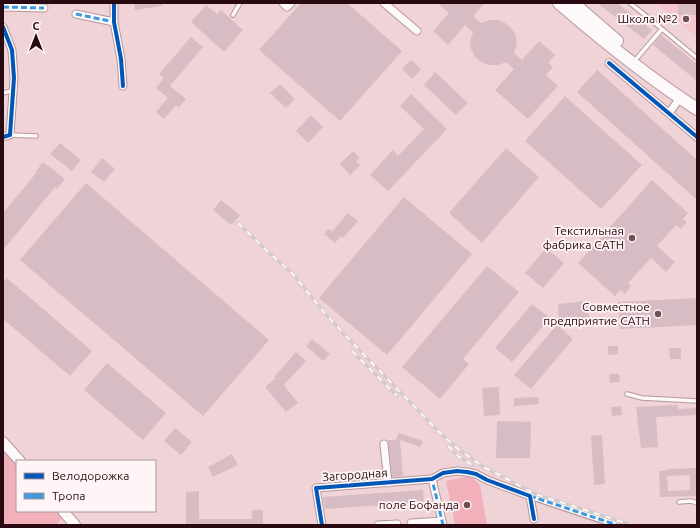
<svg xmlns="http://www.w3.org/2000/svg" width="700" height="528" font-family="Ubuntu,sans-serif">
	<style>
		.built { fill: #f5c7cd }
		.green { fill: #f2b1ba }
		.building { fill: #d8bcc4; fill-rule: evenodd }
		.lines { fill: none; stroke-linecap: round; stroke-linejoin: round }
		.service-casing { stroke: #b5989c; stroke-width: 5.5 }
		.pedestrian-casing { stroke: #b5989c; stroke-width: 8 }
		.minor-casing { stroke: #b5989c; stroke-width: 9 }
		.secondary-casing { stroke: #b5989c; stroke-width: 12 }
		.trunk-casing { stroke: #b5989c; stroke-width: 14 }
		.service { stroke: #fdf8f9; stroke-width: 3.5 }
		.pedestrian { stroke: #fdf8f9; stroke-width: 5.5 }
		.minor { stroke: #fdf8f9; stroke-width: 7 }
		.secondary { stroke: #fdf8f9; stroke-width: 10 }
		.trunk { stroke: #fdf8f9; stroke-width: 12 }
		.rail-casing { stroke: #d4cacc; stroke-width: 3.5 }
		.rail { stroke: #fff5f6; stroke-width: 2; stroke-dasharray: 6; stroke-linecap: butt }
		.quiet { stroke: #3d99de; stroke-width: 3; stroke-dasharray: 6 3; stroke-linecap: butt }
		.cycleway-casing { stroke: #fff5f6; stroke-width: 6 }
		.cycleway { stroke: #0057b8; stroke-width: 4 }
		.poi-dot { fill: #6f5056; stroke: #fff5f6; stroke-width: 1.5 }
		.labels { text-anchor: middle; stroke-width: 3.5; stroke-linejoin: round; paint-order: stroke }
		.poi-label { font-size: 12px; fill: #290a11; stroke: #fff5f6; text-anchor: end }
		.street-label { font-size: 12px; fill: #290a11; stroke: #fff5f6 }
	</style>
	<rect width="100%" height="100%" fill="#f0d3d6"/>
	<path class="built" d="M 656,3 L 697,3 L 697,34 L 693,34 Z"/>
	<path class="green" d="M 3,451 L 17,466 L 17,511 L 60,511 L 64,516 L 56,525 L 3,525 Z
		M 471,476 L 480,485 L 487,525 L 455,525 L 446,481 Z"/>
	<path class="building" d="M 134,3 L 162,3 L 162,6 L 135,10 Z
		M 301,3 L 347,3 L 402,51 L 340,121 L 259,50 Z
		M 437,3 L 485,3 L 473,16 L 481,23 L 489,20 L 498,20 L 505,23 L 512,29 L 516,36 L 517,44 L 514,53 L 522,60 L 539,41 L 555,55 L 548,63 L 553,67 L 546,75 L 558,86 L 528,119 L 495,90 L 514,69 L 506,62 L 498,65 L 489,65 L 481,62 L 475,57 L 471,49 L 470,41 L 473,32 L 465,25 L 448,45 L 433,31 L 449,13 Z
		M 597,3 L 617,3 L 652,30 L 644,39 Z
		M 678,3 L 697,3 L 697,15 L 678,15 Z
		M 206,5 L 217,14 L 221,10 L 243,30 L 224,52 L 191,22 Z
		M 661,35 L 697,64 L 697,81 L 653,45 Z
		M 191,37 L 203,47 L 170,86 L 186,99 L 179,107 L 176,105 L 164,119 L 156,112 L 168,98 L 156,88 L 164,78 L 159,74 Z
		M 411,60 L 421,69 L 412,79 L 402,69 Z
		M 597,70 L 697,160 L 697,200 L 577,92 Z
		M 435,72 L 468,103 L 456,115 L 424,85 Z
		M 280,84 L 295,99 L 286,108 L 270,93 Z
		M 411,94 L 447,129 L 388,191 L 370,175 L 393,150 L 398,156 L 424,129 L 400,106 Z
		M 565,96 L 642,165 L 601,209 L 525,141 Z
		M 311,115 L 323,127 L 308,143 L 296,131 Z
		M 60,143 L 81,160 L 72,171 L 50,154 Z
		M 506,148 L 539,177 L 482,243 L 449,213 Z
		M 353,151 L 360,158 L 356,161 L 360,165 L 350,175 L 340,164 Z
		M 102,158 L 115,169 L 104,182 L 91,172 Z
		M 43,162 L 65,179 L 57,189 L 55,187 L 3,250 L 3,213 L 37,172 L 36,171 Z
		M 652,180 L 688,213 L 683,219 L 687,222 L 681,229 L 676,225 L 657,246 L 675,262 L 666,272 L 651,258 L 628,283 L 631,286 L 625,294 L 620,290 L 615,296 L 578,263 Z
		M 86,183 L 269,340 L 203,416 L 20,260 Z
		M 404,197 L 472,254 L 387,355 L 319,298 Z
		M 221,200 L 240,215 L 231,225 L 213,210 Z
		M 348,213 L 358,221 L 343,238 L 341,236 L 335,243 L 324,234 L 328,229 L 332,232 Z
		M 546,248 L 564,263 L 543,288 L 525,273 Z
		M 487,266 L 519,292 L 463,359 L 469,364 L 440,399 L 402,367 Z
		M 7,278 L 92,351 L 70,376 L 3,319 L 3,282 Z
		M 697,298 L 697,325 L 620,329 L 618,302 Z
		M 588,301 L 589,318 L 559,321 L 558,304 Z
		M 532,304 L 550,318 L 512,362 L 495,348 Z
		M 557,325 L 573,339 L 531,389 L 514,375 Z
		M 312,339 L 330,354 L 323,361 L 306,346 Z
		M 608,346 L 618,346 L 618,354 L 608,355 Z
		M 669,348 L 681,348 L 681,359 L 670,359 Z
		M 296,352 L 306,361 L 284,385 L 298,403 L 286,412 L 265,387 L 276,378 L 274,377 Z
		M 107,363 L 166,413 L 143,440 L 84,390 Z
		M 609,374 L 619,374 L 620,382 L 610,383 Z
		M 499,387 L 500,415 L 484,416 L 482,388 Z
		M 538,397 L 539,404 L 514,406 L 514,398 Z
		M 678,405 L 678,409 L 697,408 L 697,415 L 656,417 L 658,447 L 641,448 L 636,407 Z
		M 621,406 L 622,415 L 612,416 L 611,407 Z
		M 497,421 L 531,422 L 530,458 L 496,458 Z
		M 175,428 L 192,442 L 181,455 L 164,441 Z
		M 399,431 L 399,433 L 423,441 L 420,447 L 400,440 L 403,476 L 392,477 L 388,440 L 396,440 Z
		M 602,435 L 605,484 L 594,485 L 591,436 Z
		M 232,454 L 238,465 L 213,477 L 208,467 Z
		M 697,468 L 697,496 L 660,497 L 659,471 L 668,470 L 668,469 ZM 690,475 L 690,490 L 668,491 L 667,476 Z
		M 423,490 L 424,502 L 325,509 L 323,497 Z
		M 199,491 L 199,519 L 252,519 L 252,510 L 263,510 L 263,525 L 186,525 L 186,492 Z"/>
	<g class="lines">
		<defs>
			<path id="service" d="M 630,3 L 662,29
				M 233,15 L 240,3
				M 637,58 L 662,29 L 697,58
				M 3,93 L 12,91
				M 10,135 L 36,136
				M 627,394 L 642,398 L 697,401
				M 679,502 L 691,501 L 697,503"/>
			<path id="pedestrian" d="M 530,496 L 617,525"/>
			<path id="minor" d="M 114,3 L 114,22 L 121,59 L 123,86
				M 283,3 L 287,7 L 291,3
				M 384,3 L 417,31
				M 3,7 L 44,8
				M 76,14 L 114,22
				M 3,27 L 12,50 L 14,78 L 10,135 L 3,137
				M 609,63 L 697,137
				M 669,113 L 680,98
				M 384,444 L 388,483
				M 432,479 L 443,525
				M 411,523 L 442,521
				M 322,525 L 316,488 L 432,479 L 443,473 L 457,471 L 467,472 L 476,474 L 487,480 L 530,496 L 534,519
				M 378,525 L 397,524"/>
			<path id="secondary" d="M 3,442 L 20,461
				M 63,511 L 75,525"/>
			<path id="trunk" d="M 559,3 C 603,41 649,78 697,109
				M 573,3 L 617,41"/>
		</defs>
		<use href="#service" class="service-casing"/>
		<use href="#pedestrian" class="pedestrian-casing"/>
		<use href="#minor" class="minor-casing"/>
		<use href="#secondary" class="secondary-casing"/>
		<use href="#trunk" class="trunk-casing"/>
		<use href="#service" class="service"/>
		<use href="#pedestrian" class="pedestrian"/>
		<use href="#minor" class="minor"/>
		<use href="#secondary" class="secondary"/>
		<use href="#trunk" class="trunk"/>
		<defs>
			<path id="rail" d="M 238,223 L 266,250 L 292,273 L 323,311 L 344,334 L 439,432 L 458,449 L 485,468 L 510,480
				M 352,351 L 397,396
				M 448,446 L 458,456 L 472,465
				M 505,478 L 535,494 L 632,525"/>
		</defs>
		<use href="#rail" class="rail-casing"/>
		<use href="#rail" class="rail"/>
		<path class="quiet" d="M 3,7 L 44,8
			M 76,14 L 114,22
			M 429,480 L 432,479 L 443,525
			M 530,496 L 617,525"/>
		<defs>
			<path id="cycleway" d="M 114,3 L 114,22 L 121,59 L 123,86
				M 3,27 L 12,50 L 14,78 L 10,135 L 3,137
				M 609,63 L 697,137
				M 322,525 L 316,488 L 432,479 L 443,473 L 457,471 L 467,472 L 476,474 L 487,480 L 530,496 L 534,519"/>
		</defs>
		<use href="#cycleway" class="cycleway-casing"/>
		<use href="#cycleway" class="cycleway"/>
	</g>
	<g class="poi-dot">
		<circle cx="686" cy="19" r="4"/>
		<circle cx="632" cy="238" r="4"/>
		<circle cx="658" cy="314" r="4"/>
		<circle cx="467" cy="505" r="4"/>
	</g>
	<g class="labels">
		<g class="poi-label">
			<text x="678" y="23">Школа №2</text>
			<text x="624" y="235">Текстильная<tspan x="624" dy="14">фабрика САТН</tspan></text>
			<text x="650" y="311">Совместное<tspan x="650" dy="14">предприятие CATH</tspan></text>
			<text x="459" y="509">поле Бофанда</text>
		</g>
		<g class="street-label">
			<text transform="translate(355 475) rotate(-4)" y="4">Загородная</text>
		</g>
	</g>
	<rect width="700" height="528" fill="none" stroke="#290a11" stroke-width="8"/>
	<rect x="16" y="460" width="140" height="52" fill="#fff5f6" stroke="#a9979a"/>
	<rect x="24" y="473" width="20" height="6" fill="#0057b8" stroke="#a9979a"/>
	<text x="52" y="480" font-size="12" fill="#290a11">Велодорожка</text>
	<rect x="24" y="493" width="20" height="6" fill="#3d99de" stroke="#a9979a"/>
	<text x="52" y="500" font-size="12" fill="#290a11">Тропа</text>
	<g transform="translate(36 36)" stroke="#fff5f6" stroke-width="3" paint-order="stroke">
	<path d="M0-3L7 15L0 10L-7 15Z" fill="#290a11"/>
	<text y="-6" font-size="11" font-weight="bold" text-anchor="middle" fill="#290a11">С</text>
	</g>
</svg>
